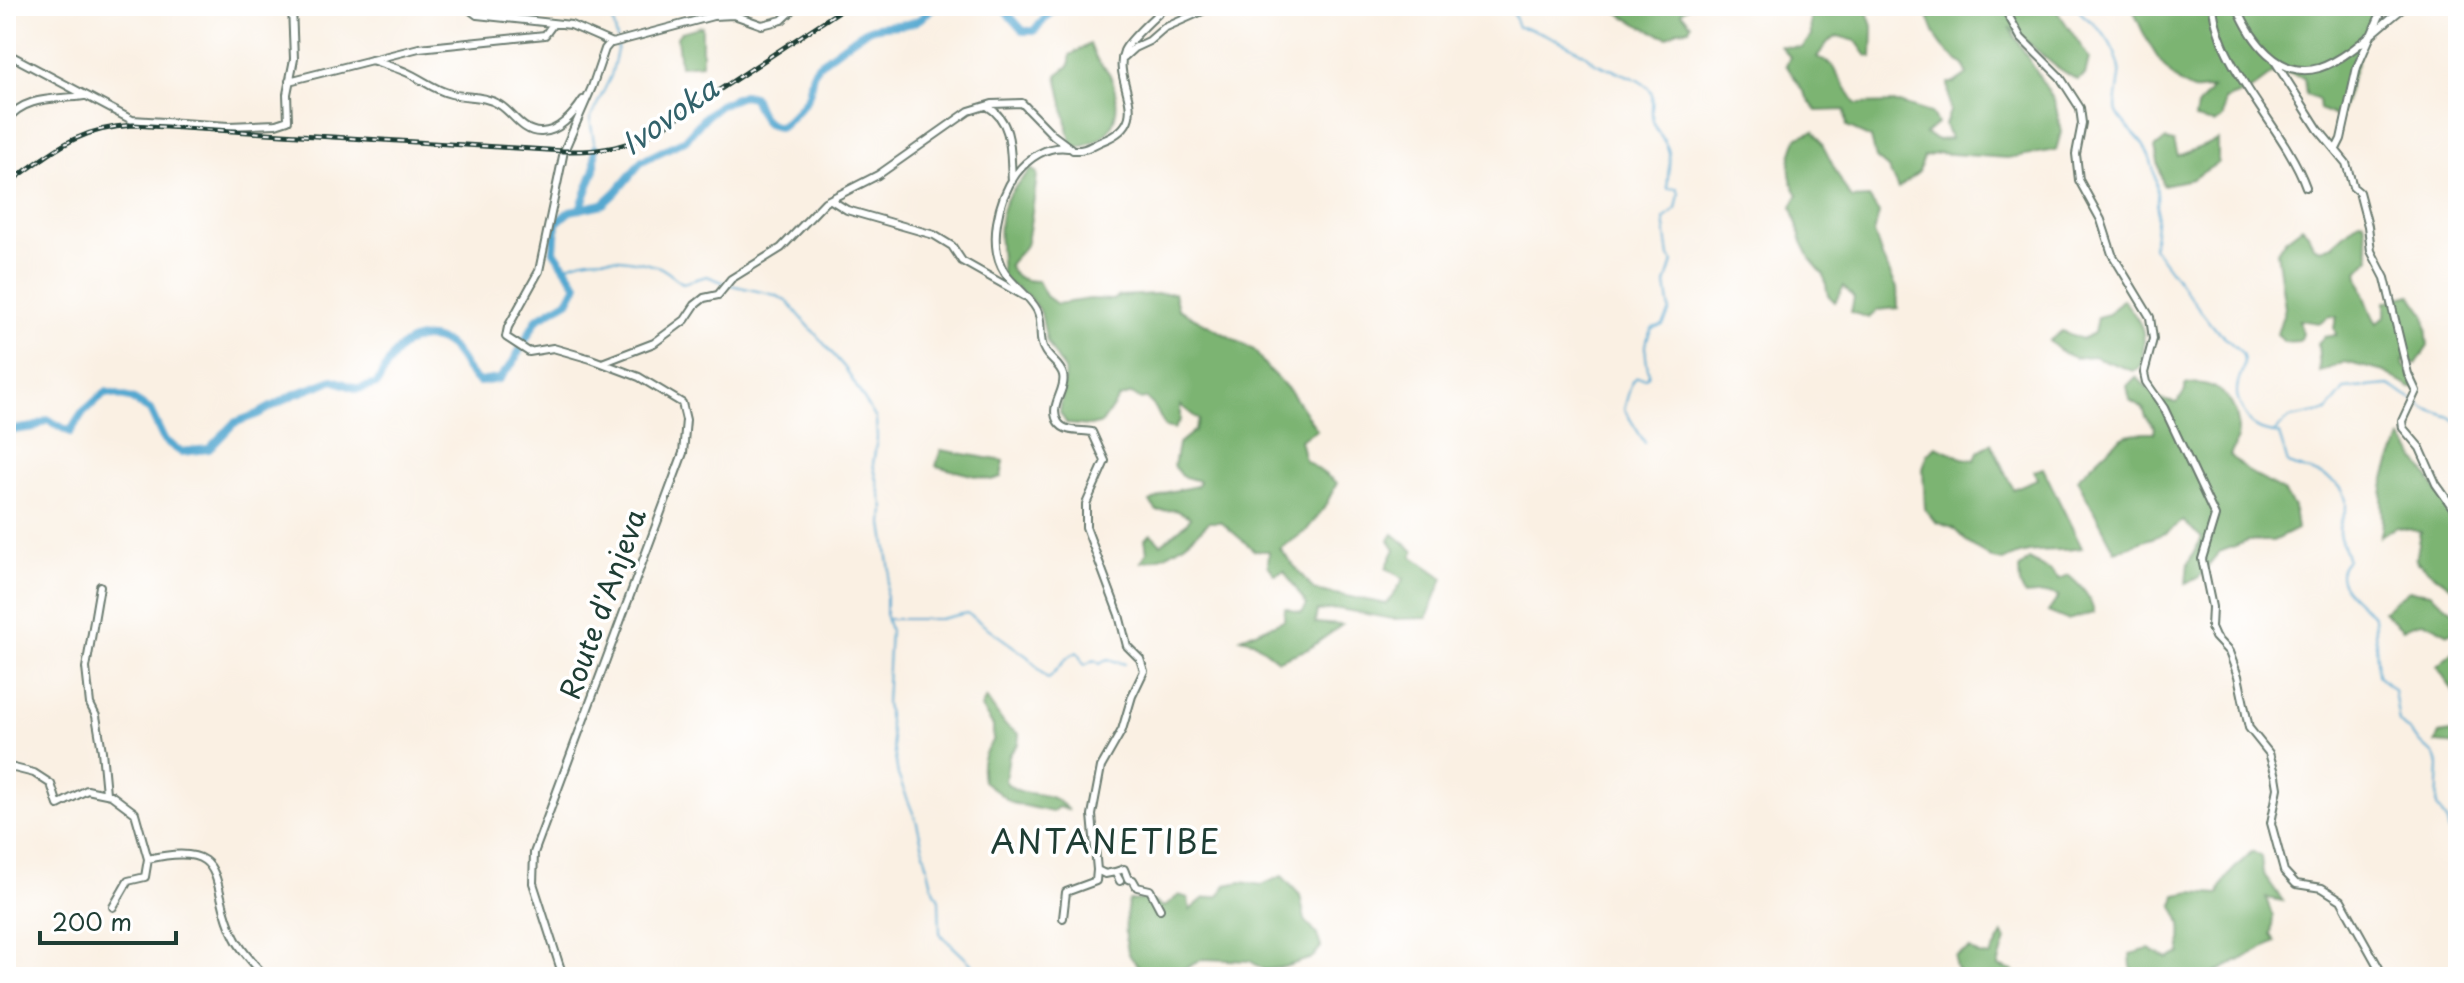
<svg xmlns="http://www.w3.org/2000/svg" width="2464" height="983" font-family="'Playpen Sans',sans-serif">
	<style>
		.forest { fill: #7cb472; stroke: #4e7853; stroke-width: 2 }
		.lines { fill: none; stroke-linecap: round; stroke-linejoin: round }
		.stream { stroke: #55a8d0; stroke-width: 2 }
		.river { stroke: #55a8d0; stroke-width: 8 }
		.minor-casing { stroke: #6c7c71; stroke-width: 10 }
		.minor { stroke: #fff; stroke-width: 6 }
		.rail-casing { stroke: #1f3d34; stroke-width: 5 }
		.rail { stroke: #fff; stroke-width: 2; stroke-dasharray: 6; stroke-linecap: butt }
		.labels { text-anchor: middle; stroke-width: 7; stroke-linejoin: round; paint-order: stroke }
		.street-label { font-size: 28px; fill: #1f3d34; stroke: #fff }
		.water-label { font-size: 30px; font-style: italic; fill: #32626b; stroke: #fff }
		.quarter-label { font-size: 32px; letter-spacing: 2px; fill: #1f3d34; stroke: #fff }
	</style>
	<rect width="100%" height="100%" fill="#fff"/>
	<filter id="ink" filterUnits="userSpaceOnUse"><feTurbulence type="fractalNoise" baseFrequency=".0125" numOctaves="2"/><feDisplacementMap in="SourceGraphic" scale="16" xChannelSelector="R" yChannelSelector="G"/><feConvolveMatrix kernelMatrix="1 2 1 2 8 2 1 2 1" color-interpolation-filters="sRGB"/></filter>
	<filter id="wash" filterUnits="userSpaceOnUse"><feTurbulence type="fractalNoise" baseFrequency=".006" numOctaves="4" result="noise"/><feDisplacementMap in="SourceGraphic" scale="32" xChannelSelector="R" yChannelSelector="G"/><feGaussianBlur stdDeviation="1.8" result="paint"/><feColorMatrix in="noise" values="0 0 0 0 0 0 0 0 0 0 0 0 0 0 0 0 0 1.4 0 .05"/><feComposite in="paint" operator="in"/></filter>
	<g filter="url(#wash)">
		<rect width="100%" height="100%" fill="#faf0e3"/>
		<path class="forest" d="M 1608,6 L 1690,6 L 1681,12 L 1691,24 L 1689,29 L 1678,30 L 1668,37 C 1646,30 1628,20 1608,6 Z
			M 1799,6 L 1865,6 L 1873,29 L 1872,57 L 1866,55 L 1856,41 L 1838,36 L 1828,42 L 1817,57 L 1831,64 L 1856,104 L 1899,103 L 1931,113 L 1937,124 L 1925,134 L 1938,140 L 1950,139 L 1945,125 L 1950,111 L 1948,83 L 1954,83 L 1967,74 L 1964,65 C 1938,48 1934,36 1925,6 L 2054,6 L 2089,58 L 2085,75 L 2077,80 L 2054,65 L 2009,27 L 2055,102 L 2061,132 L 2056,150 L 2007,158 L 1938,153 L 1924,157 L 1919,172 L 1898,189 L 1888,168 L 1876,158 L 1871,138 L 1847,127 L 1845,110 L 1817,111 C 1804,96 1798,81 1786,65 L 1790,57 L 1780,46 L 1802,48 L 1811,36 L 1810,17 Z
			M 2132,6 L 2381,6 L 2364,42 L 2339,118 L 2320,109 L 2319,100 L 2306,95 L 2304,78 L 2276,71 L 2249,91 L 2224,100 L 2223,118 L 2214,123 L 2195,119 L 2197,107 L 2212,88 C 2207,89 2198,91 2193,90 C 2165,81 2141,31 2132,6 Z
			M 702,26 L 702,64 L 680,66 L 677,37 L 681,32 Z
			M 1090,44 C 1092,49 1095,56 1098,61 C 1102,66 1107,69 1110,75 C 1125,112 1114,144 1072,148 L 1057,75 L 1070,65 L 1070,55 Z
			M 1814,131 C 1829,153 1836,177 1852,199 L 1869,198 L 1879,213 L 1874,233 L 1882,257 L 1897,288 L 1898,308 L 1877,310 L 1869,318 L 1851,312 L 1854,298 L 1844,286 L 1835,302 L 1828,295 L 1824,275 L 1811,260 L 1802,242 L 1792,207 L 1798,195 C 1785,175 1789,157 1798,137 Z
			M 2165,140 L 2174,142 L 2178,156 L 2218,140 L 2218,163 L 2192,179 L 2163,185 L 2155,148 Z
			M 1031,169 L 1037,173 C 1037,179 1028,241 1026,245 C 1022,252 1013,258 1009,265 C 1015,279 1024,281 1038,281 L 1046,296 L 1057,304 L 1090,299 L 1112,300 L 1120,296 L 1174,293 L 1178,309 L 1254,350 L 1268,369 L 1291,392 L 1317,430 L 1300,440 L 1305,460 L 1337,483 L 1324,508 L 1306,531 L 1280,549 L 1314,590 L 1387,604 L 1404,579 L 1386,568 L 1395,549 L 1389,540 L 1393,534 L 1414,551 L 1412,556 L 1443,578 L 1427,618 L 1392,619 L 1340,609 L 1317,611 L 1315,623 L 1342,625 L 1308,649 L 1278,660 L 1253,641 L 1241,638 L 1284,620 L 1285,608 L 1302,613 L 1307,605 L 1284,571 L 1275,575 L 1268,565 L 1269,551 L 1255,551 L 1221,522 L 1209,522 C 1190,541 1168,559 1141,562 L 1147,552 L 1145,539 L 1151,534 L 1161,544 L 1187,523 L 1190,517 L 1176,510 L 1157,511 L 1150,502 L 1168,492 L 1197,486 L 1199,481 L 1181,476 L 1174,466 L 1178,444 L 1194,431 L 1199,420 L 1180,405 L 1180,420 L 1174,429 L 1165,427 L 1155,407 L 1146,398 L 1141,400 L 1132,394 L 1119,398 L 1102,423 L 1090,426 L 1067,424 L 1060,413 L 1065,371 L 1047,342 L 1041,313 L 1028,296 L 1002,279 C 1002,251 993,220 1009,195 C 1015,186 1024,177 1031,169 Z
			M 2360,220 L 2364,221 L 2370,258 L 2358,271 C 2359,281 2371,316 2377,323 L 2385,316 L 2385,302 L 2411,295 L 2425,315 L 2428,346 L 2416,364 L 2403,360 L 2404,366 L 2416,377 L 2416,388 L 2411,388 L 2384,372 L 2345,362 L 2320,372 L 2318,343 L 2324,337 L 2336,335 L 2334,327 L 2337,317 L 2329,316 L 2319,323 L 2299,320 L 2302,334 L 2299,341 L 2284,342 L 2277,334 L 2285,308 L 2277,252 L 2285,240 L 2302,227 L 2308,233 L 2313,246 L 2320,249 L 2332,245 Z
			M 2123,299 C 2145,328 2147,331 2141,367 L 2133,371 L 2093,356 L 2075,358 L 2063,353 L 2049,341 L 2062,331 L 2082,339 L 2094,333 L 2097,317 L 2109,314 Z
			M 2136,377 L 2161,400 L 2177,403 L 2185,391 L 2185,385 C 2226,375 2252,421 2230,455 L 2246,470 L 2284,492 L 2294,507 L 2297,529 L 2273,541 L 2248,541 L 2219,552 L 2199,577 L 2186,584 L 2188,563 L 2202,538 L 2183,521 L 2166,533 L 2115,551 L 2077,479 C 2089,469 2116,438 2127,435 C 2135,432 2146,433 2154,433 L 2155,427 L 2146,417 L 2143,408 L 2130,400 L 2127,386 Z
			M 2402,438 L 2458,522 L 2458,592 L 2416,561 L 2421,532 L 2397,527 L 2380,537 C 2385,522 2382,514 2382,499 C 2382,479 2393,455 2402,438 Z
			M 1991,443 L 2013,489 L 2037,479 L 2034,471 L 2043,468 L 2082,548 C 2053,553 2029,546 2003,561 L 1993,559 L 1968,543 L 1953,528 L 1935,522 L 1925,509 L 1923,469 L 1927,454 L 1936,446 L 1962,458 L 1975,460 L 1978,452 Z
			M 941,450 L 1004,461 L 1001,477 L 991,480 L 936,466 Z
			M 2029,559 L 2051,571 L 2059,579 L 2068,575 C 2082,587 2090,595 2094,613 L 2067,620 L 2048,612 L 2059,596 L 2050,593 L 2025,595 L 2020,584 L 2019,569 Z
			M 2409,590 L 2430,593 L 2458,615 L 2458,630 L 2448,634 C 2428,622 2424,617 2403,629 L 2383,611 Z
			M 2458,648 L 2458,699 L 2437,666 Z
			M 986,698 L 1005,725 L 1019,734 L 1018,744 L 1009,755 L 1005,781 C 1018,797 1037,791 1053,798 C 1059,801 1064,806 1069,810 L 1058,807 L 1052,812 L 1012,803 L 983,781 C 980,763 982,755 993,741 L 993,726 L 981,708 Z
			M 2458,731 L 2458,745 L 2435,743 L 2439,734 Z
			M 2252,851 L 2261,857 L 2263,873 L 2283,901 L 2266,898 L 2273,917 L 2271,935 L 2276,942 L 2207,977 L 2136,977 L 2131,967 L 2130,954 L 2149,949 L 2168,959 L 2181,953 C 2180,932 2186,926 2173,907 L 2176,895 L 2192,892 L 2219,894 C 2226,872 2237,868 2252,851 Z
			M 1282,876 L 1300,895 L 1305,920 L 1317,935 L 1321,947 L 1312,958 L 1284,967 L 1265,970 L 1250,961 L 1203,959 L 1178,972 L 1177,977 L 1140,977 C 1141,964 1134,964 1129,954 C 1124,942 1125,913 1129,901 L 1147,899 L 1164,907 L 1179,895 L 1188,898 L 1190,910 L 1203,899 L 1219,896 L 1226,885 L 1241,882 L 1262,885 Z
			M 2003,934 L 2006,940 L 1998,966 L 2013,971 L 2019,977 L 1961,977 L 1955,965 L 1955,956 L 1970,949 L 1979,955 L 1990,957 Z"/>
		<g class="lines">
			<path class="stream" d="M 610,6 L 617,39
				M 1506,6 L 1512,10 L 1518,27 C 1534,27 1572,46 1586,55 C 1589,57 1592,61 1595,63 C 1609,70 1641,77 1650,90 C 1655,98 1651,106 1652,114 C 1652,130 1667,139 1669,153 C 1671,166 1666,178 1668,189 L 1677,188 L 1679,194 L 1676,209 L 1664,219 L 1669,257 L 1673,262 L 1666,284 L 1670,311 L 1663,325 L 1652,328 C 1643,345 1645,355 1649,374 L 1646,378 L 1637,377 L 1632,381 L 1624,409 L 1645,443
				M 2076,6 C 2082,17 2089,18 2097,27 C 2107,36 2115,51 2119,64 C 2123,80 2113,103 2117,112 C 2123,125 2136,134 2144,146 C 2162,176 2158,213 2153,247 L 2212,326 L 2242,353 C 2248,369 2237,375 2237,391 C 2236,402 2249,425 2259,429 C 2265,432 2273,433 2279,434 L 2288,464 C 2309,473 2348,476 2346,506 C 2346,515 2339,521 2339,530 C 2338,541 2347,549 2347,560 C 2325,581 2360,602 2374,616 L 2378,675 L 2394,690 L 2399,722 L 2434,755 L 2439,765 L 2437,806 L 2447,823 L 2458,870
				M 595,148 L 590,119 L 611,76 L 618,46
				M 565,267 C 590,252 630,259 657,266 C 666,269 675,279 683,283 L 707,276 L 725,283
				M 731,285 L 775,295 L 787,301 L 845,368 L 876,419 L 877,438 L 873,464 L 884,508 L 883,524 L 890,571 L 886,591 L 886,617 L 890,631 L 886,703 L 898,775 L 917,823 L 932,885 L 939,900 L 940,934 L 985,977
				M 2273,433 L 2290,418 L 2327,411 L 2344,389 L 2389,385 L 2427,409 L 2450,417 L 2458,423
				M 887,619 L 940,619 L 967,613 L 1028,657 L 1048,679 L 1068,657 L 1077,652 L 1084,665 L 1095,660 L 1100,664 L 1108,659 L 1125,664"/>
			<path class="river" d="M 1001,6 L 1023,31 L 1034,31 L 1056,6
				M 580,209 L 595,169 L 595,148
				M 6,431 L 34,427 L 48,420 L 70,432 L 83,412 L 106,392 L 132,399 L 150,410 L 164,440 L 181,452 L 209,449 L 234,423 L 258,414 L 293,395 L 333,380 L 358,389 L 377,384 C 389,362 400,335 430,338 C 441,340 449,343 456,353 C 467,366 463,369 479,382 L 499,379 L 512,364 L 537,319 L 569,300 L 577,285 L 554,251 L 556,223 L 570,211 L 603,204 L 616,192 L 642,161 L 685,140 L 706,116 L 720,105 L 743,95 L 753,97 C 759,112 763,127 781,127 C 789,119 799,110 806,100 C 815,87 806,75 822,62 C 830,56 864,29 873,28 C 900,21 911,33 934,6"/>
		</g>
	</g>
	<g filter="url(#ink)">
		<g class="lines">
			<defs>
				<path id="minor" d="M 465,6 L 477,15 L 571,25 L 612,43 L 713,16 L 734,15 L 762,25 L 782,20 L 797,6
					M 2003,6 L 2021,38 L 2060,77 L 2080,108 L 2082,123 L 2076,154 L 2079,180 L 2101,220 L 2112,254 L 2150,317 L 2153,339 L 2144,373 L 2146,382 L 2164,408 L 2215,516 L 2202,559 L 2212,607 L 2211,628 L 2215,637 L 2229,652 L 2238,676 L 2249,728 L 2269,753 L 2276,776 L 2278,788 L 2271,823 L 2284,871 L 2296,884 L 2322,888 L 2341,900 L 2384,977
					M 2213,6 C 2218,68 2285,128 2306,187
					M 2237,6 C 2250,38 2278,80 2319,68 C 2350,58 2380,25 2406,6
					M 6,53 L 132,120 L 229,126 L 276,124 L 288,120 L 287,94 L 294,59 L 292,6
					M 1124,57 L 1134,48 L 1149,41 L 1164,28 L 1214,6
					M 371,60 C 382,64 395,67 406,72 C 422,79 434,90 451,94 C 468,98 484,95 500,105 C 513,113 522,132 540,132 C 558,133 574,114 583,100
					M 2274,60 L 2318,129 L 2346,163 L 2353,187 L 2359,192 L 2368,226 L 2371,251 L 2385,278 L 2408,374 L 2416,391 L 2402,421 L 2403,428 L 2420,448 L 2436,484 L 2458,515
					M 289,81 L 419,48 L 545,35 L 553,24
					M 987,106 C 1014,122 1010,153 1012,181
					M 6,121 C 25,95 55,100 84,96
					M 1068,148 C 1047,145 1028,158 1016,174 C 998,199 987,246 1005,273 C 1014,286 1029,295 1037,310 C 1044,323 1037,339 1045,351 C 1050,360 1061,365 1063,375 C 1067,390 1048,406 1058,422 C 1065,433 1081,430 1092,432 L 1105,461 L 1086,504 L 1086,527 L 1119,615 L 1127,646 L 1140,659 L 1144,671 L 1132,696 L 1122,730 L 1101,767 L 1092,815 L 1097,870 L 1105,874 L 1115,872 L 1120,881
					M 2336,149 L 2341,139 L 2357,67 L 2384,6
					M 831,200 L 847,210 L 934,235 L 952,246 L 962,261 L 1024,296
					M 602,363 L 654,343 L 685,320 L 695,305 L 704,298 L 718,295 L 731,279 L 781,248 L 825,202 L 878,175 L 969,111 L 992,104 L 1022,103 L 1053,135 L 1073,150 C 1086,151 1090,146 1102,141 C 1157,120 1111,83 1124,51 C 1129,39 1156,16 1166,6
					M 100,586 L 86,668 L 90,704 L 96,716 L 102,751 L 106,793
					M 6,766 L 34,773 L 51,784 L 58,805 L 87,790 L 111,795 L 135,813 L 148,859 C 234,839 208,887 235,938 C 242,952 255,965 266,977
					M 1115,872 L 1124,869 L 1128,879 L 1133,880 L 1137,887 L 1150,890 L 1160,909
					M 113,907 L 128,881 L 145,877 L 148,859
					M 1063,918 L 1066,892 L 1096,881 L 1097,870
					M 561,977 L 562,973 L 533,883 L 534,853 L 683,453 L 686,420 L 682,403 L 639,377 L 591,359 L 553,348 L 529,352 L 506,337 L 508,327 L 539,271 L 564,151 L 592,87 L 605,49 L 610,43"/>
			</defs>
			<use href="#minor" class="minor-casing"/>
			<use href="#minor" class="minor"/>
			<defs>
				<path id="rail" d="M 6,185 C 53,152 73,129 133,125 L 564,151 C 602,152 630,147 663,127 L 847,6"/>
			</defs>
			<use href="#rail" class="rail-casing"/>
			<use href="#rail" class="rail"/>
		</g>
	</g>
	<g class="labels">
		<g class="street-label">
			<text transform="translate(603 604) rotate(-70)" y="10">Route d'Anjeva</text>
		</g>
		<g class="water-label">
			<text transform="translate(670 117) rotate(-35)" y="10">Ivovoka</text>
		</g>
		<g class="quarter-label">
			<text x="1106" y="854">ANTANETIBE</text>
		</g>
	</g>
	<rect width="2464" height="983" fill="none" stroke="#fff" stroke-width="32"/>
	<path d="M40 931v12h136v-12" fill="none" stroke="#1f3d34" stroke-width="4"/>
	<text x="52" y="931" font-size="24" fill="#1f3d34" stroke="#ffffff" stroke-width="6" paint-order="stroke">200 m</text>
</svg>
